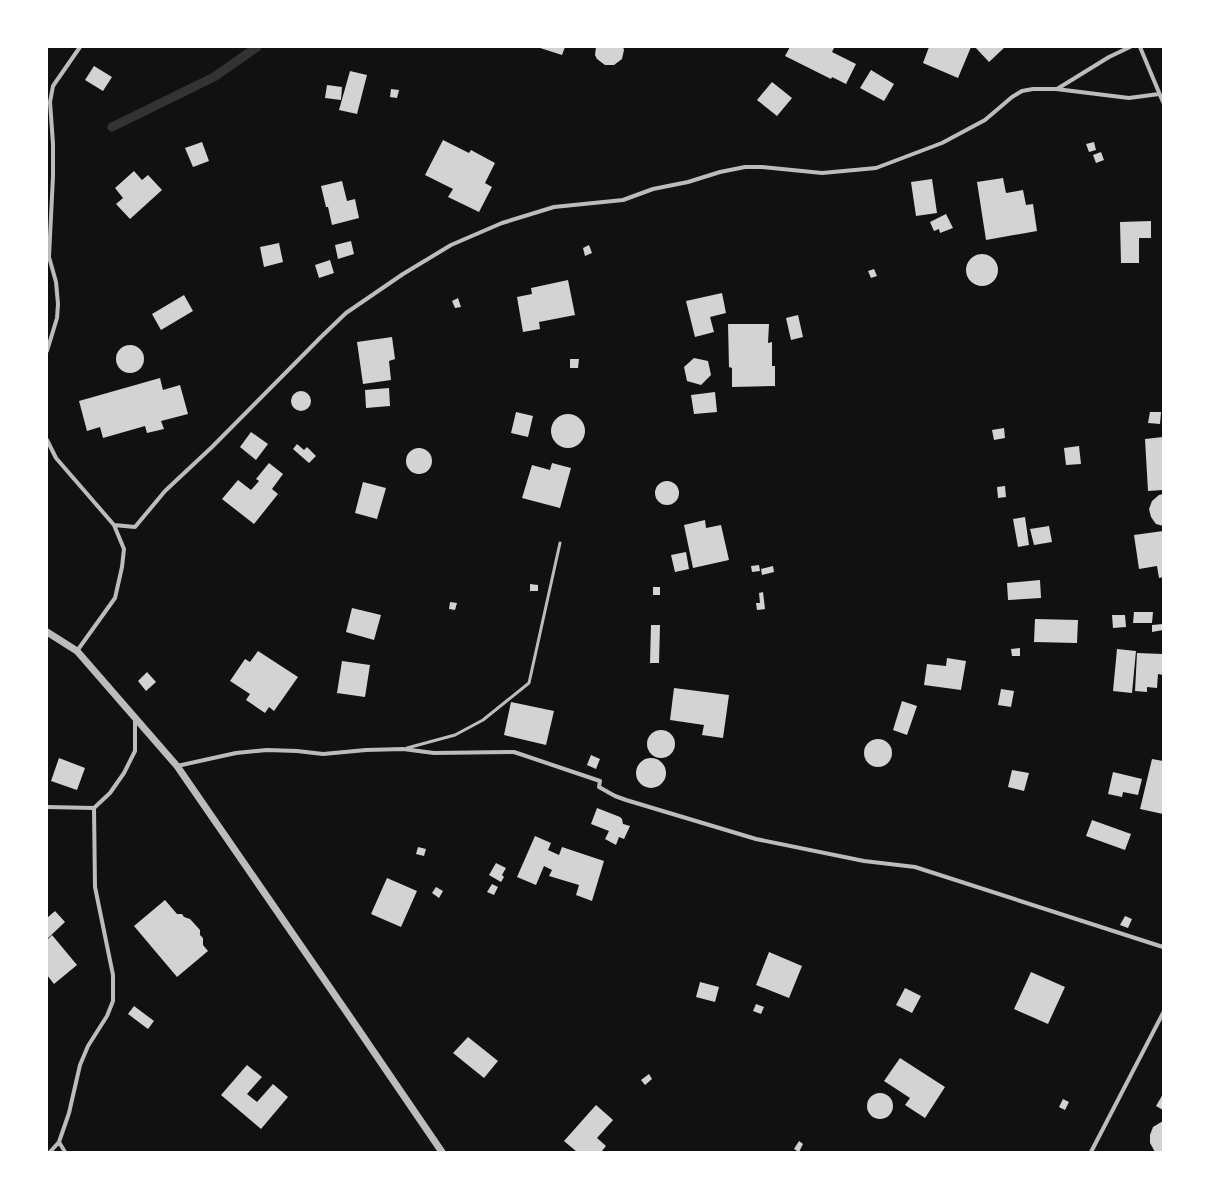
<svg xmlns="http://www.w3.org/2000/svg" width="1210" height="1199" font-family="'Golos Text',sans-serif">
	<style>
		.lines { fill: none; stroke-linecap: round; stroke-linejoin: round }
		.stream { stroke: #333; stroke-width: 9 }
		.building { fill: #d3d3d3 }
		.service { stroke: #bcbcbc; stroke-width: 3 }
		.minor { stroke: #bcbcbc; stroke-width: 4 }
		.tertiary { stroke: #bcbcbc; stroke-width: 7 }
	</style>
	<rect width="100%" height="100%" fill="#111"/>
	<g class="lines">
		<path class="stream" d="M 112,127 L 214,77 L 257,47"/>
	</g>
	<path class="building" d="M 537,47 L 565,47 L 562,55 Z
		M 596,47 L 623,47 L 624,50 L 622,59 L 614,65 L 605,65 L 597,59 L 595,55 Z
		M 790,47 L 831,47 L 834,48 L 832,52 L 856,64 L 846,84 L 832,77 L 831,79 L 785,56 Z
		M 929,47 L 971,47 L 958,78 L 923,63 Z
		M 975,47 L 1005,47 L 989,62 Z
		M 94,66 L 112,77 L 103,91 L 85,80 Z
		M 871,70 L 894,84 L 884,101 L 860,88 Z
		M 350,71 L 367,75 L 357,114 L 339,110 Z
		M 772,82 L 792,98 L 777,116 L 757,100 Z
		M 327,85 L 342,87 L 341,100 L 325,98 Z
		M 391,89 L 399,90 L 397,98 L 390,97 Z
		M 443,140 L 469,153 L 471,150 L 495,163 L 485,183 L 492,187 L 479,212 L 448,197 L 453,189 L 425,175 Z
		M 202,142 L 209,161 L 193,167 L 185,148 Z
		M 1094,142 L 1096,150 L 1089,152 L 1086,144 Z
		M 1101,152 L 1104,160 L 1096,163 L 1093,155 Z
		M 134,171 L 142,180 L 148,175 L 162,190 L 130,219 L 116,204 L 123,198 L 115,188 Z
		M 1003,178 L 1006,193 L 1023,190 L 1026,205 L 1033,204 L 1037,231 L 986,240 L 977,182 Z
		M 932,179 L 937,213 L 916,216 L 911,182 Z
		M 342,181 L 347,201 L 355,199 L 359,218 L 332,225 L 328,207 L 326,207 L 321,186 Z
		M 946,214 L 953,228 L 940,233 L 939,229 L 934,231 L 930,222 Z
		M 1151,221 L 1151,238 L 1139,238 L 1139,263 L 1121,263 L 1120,222 Z
		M 351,241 L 354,254 L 338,259 L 335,245 Z
		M 279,243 L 283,262 L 264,267 L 260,247 Z
		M 589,245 L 592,253 L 585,256 L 583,248 Z
		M966 270a16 16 0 1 1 32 0a16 16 0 1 1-32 0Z
		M 330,260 L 334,273 L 319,278 L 315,265 Z
		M 874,269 L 877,276 L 871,278 L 868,271 Z
		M 568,280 L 575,315 L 539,322 L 540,329 L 523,332 L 517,297 L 532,294 L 531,288 Z
		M 722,293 L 726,313 L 710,317 L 714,332 L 695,337 L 686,301 Z
		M 184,295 L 193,311 L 161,330 L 152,314 Z
		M 458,298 L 461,307 L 455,308 L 452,301 Z
		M 798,315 L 803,337 L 791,340 L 786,318 Z
		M 728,324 L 769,324 L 768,343 L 772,342 L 772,366 L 775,366 L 775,386 L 732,387 L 732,368 L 729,367 Z
		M 392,337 L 395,359 L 389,361 L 391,380 L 363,384 L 357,342 Z
		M116 359a14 14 0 1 1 28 0a14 14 0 1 1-28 0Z
		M 694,358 L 708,361 L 711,375 L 701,385 L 687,381 L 684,367 Z
		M 570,359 L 579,359 L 578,368 L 570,368 Z
		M 160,378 L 163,390 L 180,385 L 188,414 L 161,421 L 164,429 L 147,433 L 145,426 L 103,438 L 100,427 L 87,431 L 79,401 Z
		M 389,388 L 390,406 L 366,408 L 365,390 Z
		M291 401a10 10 0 1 1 20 0a10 10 0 1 1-20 0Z
		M 715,392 L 717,412 L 694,414 L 691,395 Z
		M 516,412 L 533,416 L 528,437 L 511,433 Z
		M 1150,412 L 1161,412 L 1160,424 L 1148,423 Z
		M551 431a17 17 0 1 1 34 0a17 17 0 1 1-34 0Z
		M 1004,428 L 1005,438 L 994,440 L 992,430 Z
		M 251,432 L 268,444 L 256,460 L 240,447 Z
		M 1163,437 L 1163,490 L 1148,491 L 1145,439 Z
		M 297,444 L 304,450 L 307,447 L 316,456 L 309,463 L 293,449 Z
		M 1079,446 L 1081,464 L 1066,465 L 1064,448 Z
		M406 461a13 13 0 1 1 26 0a13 13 0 1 1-26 0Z
		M 269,463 L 283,474 L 272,489 L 278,494 L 254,524 L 222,499 L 238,480 L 251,490 L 259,481 L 256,479 Z
		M 552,463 L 571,468 L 560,508 L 522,498 L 532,465 L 550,470 Z
		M655 493a12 12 0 1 1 24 0a12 12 0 1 1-24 0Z
		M 363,482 L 386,488 L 377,519 L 355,513 Z
		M 1005,486 L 1006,497 L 998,498 L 997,487 Z
		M 1163,494 L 1163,526 L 1156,524 L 1151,517 L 1149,509 L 1152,501 L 1159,495 Z
		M 1025,517 L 1029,545 L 1018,547 L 1013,519 Z
		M 705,520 L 706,528 L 721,525 L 729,560 L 693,568 L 684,525 Z
		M 1049,526 L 1052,542 L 1034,545 L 1030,529 Z
		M 1163,531 L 1163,577 L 1159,578 L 1157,566 L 1139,569 L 1134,535 Z
		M 686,552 L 689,569 L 675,572 L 671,555 Z
		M 759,565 L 760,571 L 752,572 L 751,566 Z
		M 773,566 L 774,572 L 762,575 L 761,569 Z
		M 1040,580 L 1041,598 L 1008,600 L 1007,583 Z
		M 530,584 L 538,585 L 538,591 L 530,591 Z
		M 653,587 L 660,587 L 660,595 L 653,595 Z
		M 763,592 L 765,609 L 757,610 L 756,603 L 760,603 L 759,593 Z
		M 450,602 L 457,603 L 455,610 L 449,609 Z
		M 352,608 L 381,615 L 374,640 L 346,632 Z
		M 1134,612 L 1153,612 L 1152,623 L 1133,623 Z
		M 1112,615 L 1125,615 L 1126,627 L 1113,628 Z
		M 1035,619 L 1078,620 L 1077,643 L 1034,642 Z
		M 1163,624 L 1163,630 L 1152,632 L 1152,625 Z
		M 651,625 L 660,625 L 659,663 L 650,663 Z
		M 1020,648 L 1020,656 L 1012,656 L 1011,649 Z
		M 1117,649 L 1136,651 L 1132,693 L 1113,691 Z
		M 258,651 L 298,677 L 274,711 L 269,707 L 265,713 L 246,700 L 250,694 L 230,681 L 245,659 L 250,662 Z
		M 1137,653 L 1163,654 L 1163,675 L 1158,674 L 1157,688 L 1147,687 L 1147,692 L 1135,691 Z
		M 947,658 L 966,661 L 961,690 L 924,685 L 927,664 L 946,666 Z
		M 342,661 L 370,665 L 365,697 L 337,693 Z
		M 147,672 L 156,682 L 146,691 L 138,681 Z
		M 674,688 L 729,695 L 723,738 L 702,735 L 704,725 L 670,720 Z
		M 1001,689 L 1014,691 L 1011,707 L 998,705 Z
		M 902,701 L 917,706 L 907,735 L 893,730 Z
		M 511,702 L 554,711 L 546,745 L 504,735 Z
		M647 744a14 14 0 1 1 28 0a14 14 0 1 1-28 0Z
		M864 753a14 14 0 1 1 28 0a14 14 0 1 1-28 0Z
		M 591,755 L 600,759 L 596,769 L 587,765 Z
		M 59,758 L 85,768 L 77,790 L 51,781 Z
		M636 773a15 15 0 1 1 30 0a15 15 0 1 1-30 0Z
		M 1152,759 L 1163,761 L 1163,814 L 1140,809 Z
		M 1012,770 L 1029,773 L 1024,791 L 1008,787 Z
		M 1113,772 L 1142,779 L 1138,795 L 1123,792 L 1122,797 L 1108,794 Z
		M 597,808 L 620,817 L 622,819 L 623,824 L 630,826 L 624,839 L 619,837 L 616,845 L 605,839 L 609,831 L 591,824 Z
		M 1092,820 L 1131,834 L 1125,850 L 1086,836 Z
		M 535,836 L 551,843 L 548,850 L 559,855 L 562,847 L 604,861 L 592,901 L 576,895 L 579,885 L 549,876 L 552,870 L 544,866 L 536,885 L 517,877 Z
		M 418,847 L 426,849 L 424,856 L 416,854 Z
		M 496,863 L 506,868 L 502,875 L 504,877 L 501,882 L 489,875 Z
		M 387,878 L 417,891 L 401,927 L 371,914 Z
		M 492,884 L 498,887 L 494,895 L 487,892 Z
		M 436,887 L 443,891 L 439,898 L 432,893 Z
		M 165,900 L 177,914 L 182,914 L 184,917 L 190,919 L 200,930 L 200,935 L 203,938 L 203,945 L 208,951 L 177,977 L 134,926 Z
		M 55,911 L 65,922 L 47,939 L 47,918 Z
		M 1125,916 L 1132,919 L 1128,928 L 1120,925 Z
		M 52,935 L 77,965 L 54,984 L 47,975 L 47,940 Z
		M 769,952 L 802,966 L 789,998 L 756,985 Z
		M 1031,972 L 1065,987 L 1048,1024 L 1014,1009 Z
		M 700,982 L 719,987 L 715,1002 L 696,997 Z
		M 905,988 L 921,996 L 912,1013 L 896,1005 Z
		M 756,1004 L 764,1007 L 761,1014 L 753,1011 Z
		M 134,1006 L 154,1021 L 148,1029 L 128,1014 Z
		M 468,1037 L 498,1061 L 484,1078 L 453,1053 Z
		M 900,1058 L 945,1087 L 925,1118 L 905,1105 L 910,1098 L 884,1081 Z
		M 247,1065 L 262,1077 L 247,1094 L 257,1102 L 273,1084 L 288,1097 L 261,1129 L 221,1095 Z
		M 649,1074 L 652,1079 L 645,1085 L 641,1080 Z
		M867 1106a13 13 0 1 1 26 0a13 13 0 1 1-26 0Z
		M 1163,1094 L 1163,1110 L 1156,1106 Z
		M 1063,1099 L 1069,1102 L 1065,1110 L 1059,1107 Z
		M 596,1105 L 613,1120 L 597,1138 L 606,1146 L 601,1152 L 577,1152 L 564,1141 Z
		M 1163,1121 L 1163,1152 L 1155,1152 L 1150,1143 L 1150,1135 L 1153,1127 Z
		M 799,1141 L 803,1144 L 799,1152 L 794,1149 Z"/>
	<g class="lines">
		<path class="service" d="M 407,748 L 455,735 L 483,720 L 529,683 L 560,543"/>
		<path class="minor" d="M 1140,47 L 1163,102
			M 1057,89 L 1109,57 L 1130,47
			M 47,351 L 57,318 L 58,304 L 56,282 L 49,257 L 53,176 L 53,144 L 50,102 L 53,86 L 80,47
			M 47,440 L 56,458 L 114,525
			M 77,651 L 115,598 L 122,567 L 124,549 L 114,525 L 135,527 L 165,491 L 212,447 L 321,337 L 346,313 L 403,274 L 451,245 L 502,223 L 554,207 L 623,200 L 653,189 L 688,182 L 720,172 L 745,167 L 762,167 L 822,173 L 876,168 L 942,143 L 985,120 L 1012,97 L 1022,91 L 1033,89 L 1056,89 L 1129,98 L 1159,94
			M 177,766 L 236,753 L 267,750 L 297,751 L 323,754 L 366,750 L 403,749 L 434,753 L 514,752 L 600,781 L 599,787 L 615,796 L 626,800 L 756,839 L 864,861 L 915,867 L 1163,947
			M 47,807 L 94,808
			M 59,1142 L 65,1152
			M 50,1152 L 59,1142 L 69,1113 L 80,1065 L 88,1046 L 107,1016 L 113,1001 L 113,975 L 95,887 L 94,808 L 110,793 L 124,773 L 135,751 L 135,719
			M 1091,1152 L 1163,1013"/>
		<path class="tertiary" d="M 47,632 L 77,651 L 177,766 L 350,1017 L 442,1152"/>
	</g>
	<rect width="1210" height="1199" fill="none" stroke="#ffffff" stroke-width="96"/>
</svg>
